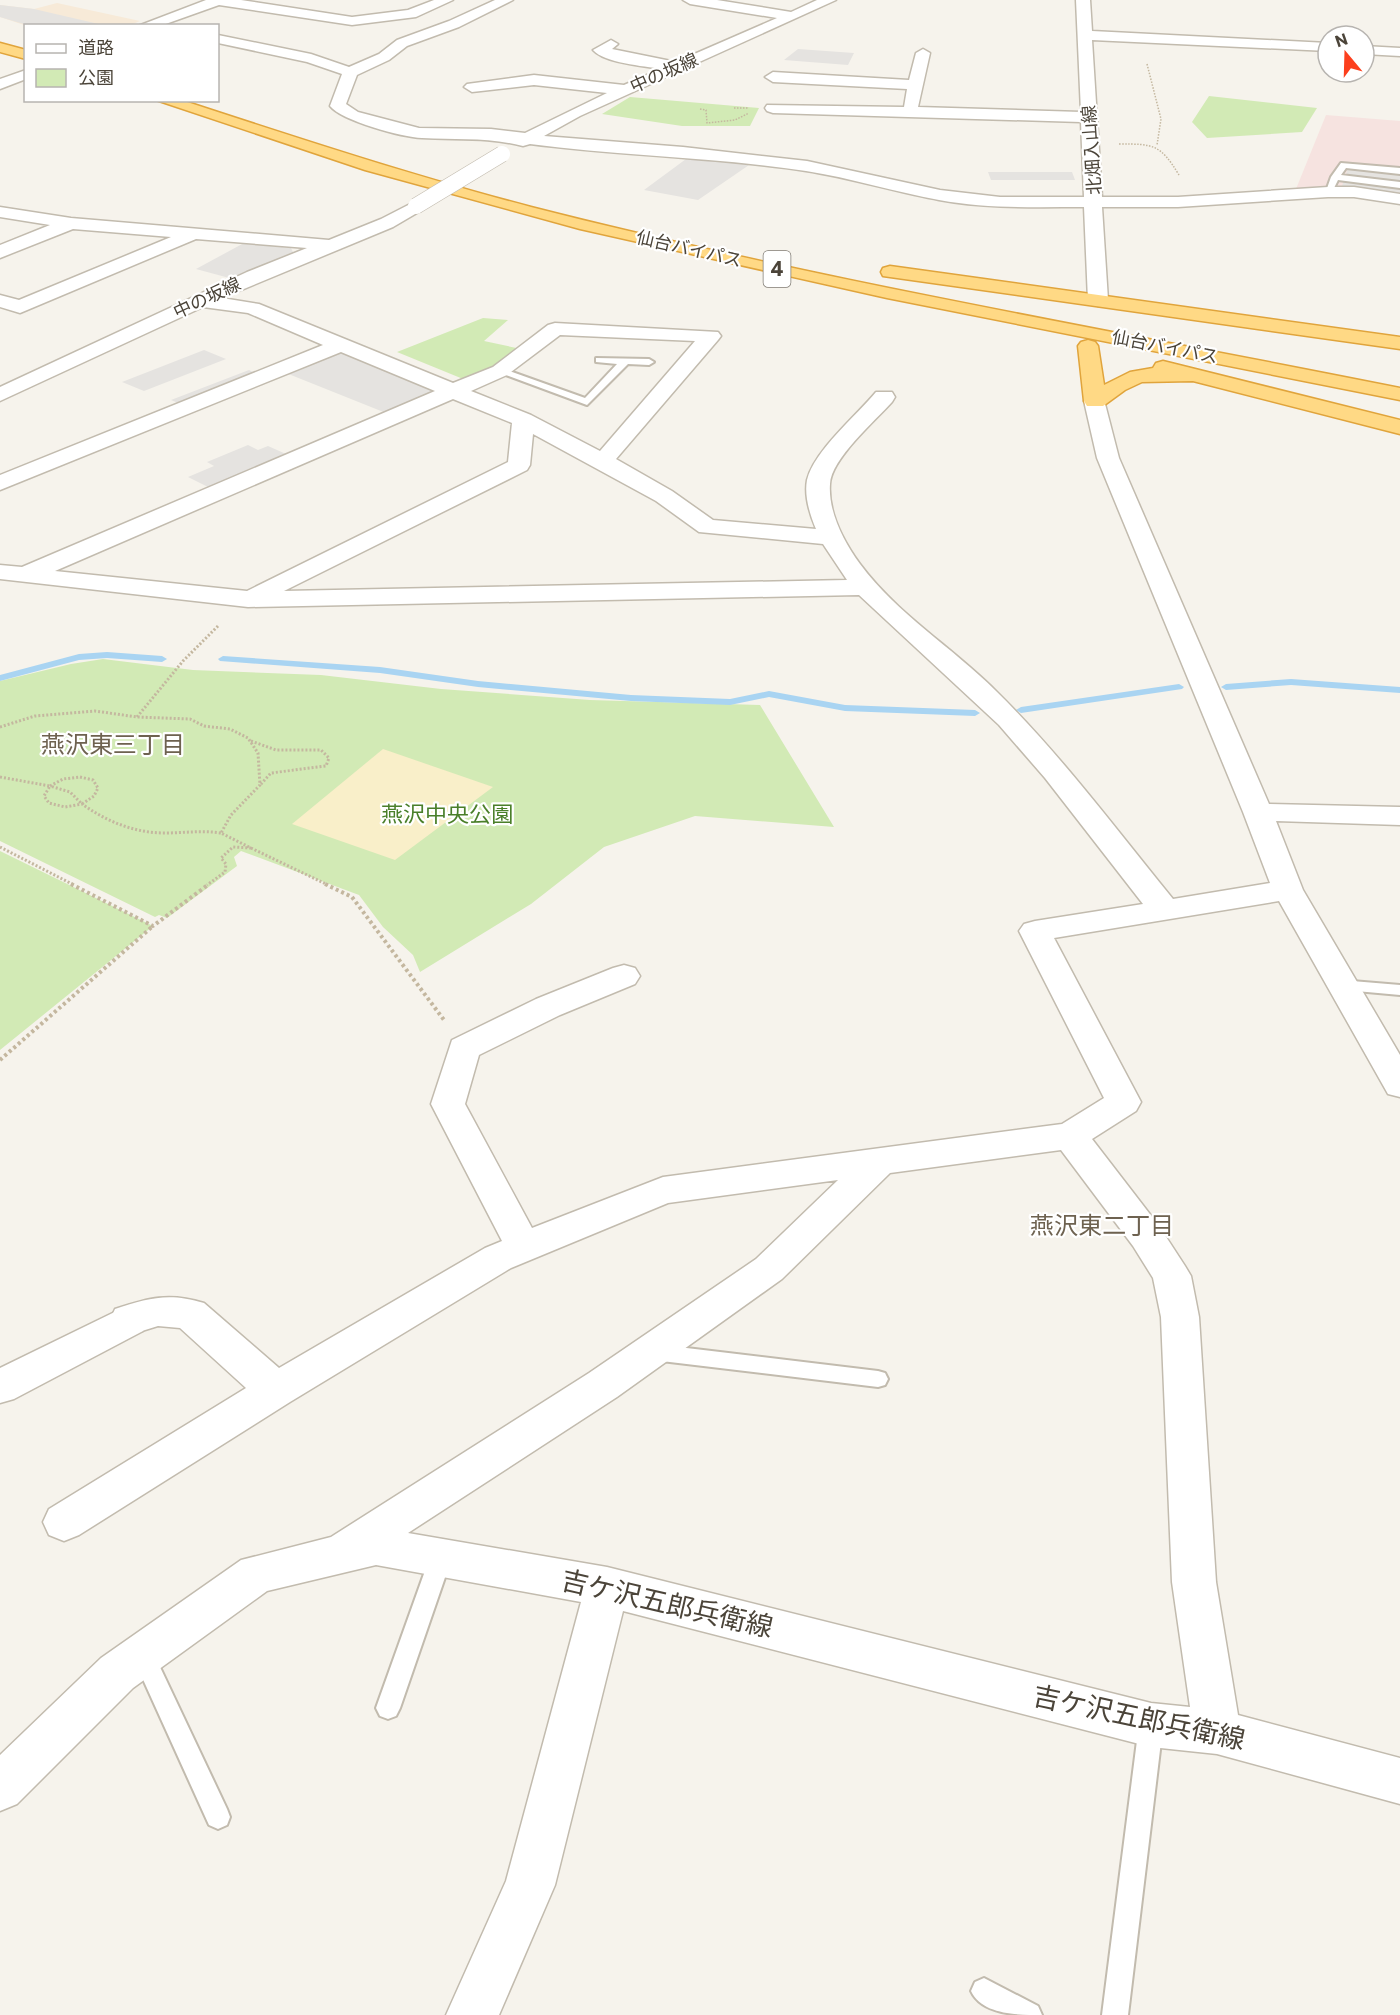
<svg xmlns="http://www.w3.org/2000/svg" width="1400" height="2015" font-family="Commissioner,'Noto Sans JP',sans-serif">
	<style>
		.commercial { fill: #f7ead8 }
		.medical { fill: #f6e3e0 }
		.green { fill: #d2eab5 }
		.sand { fill: #f9efc9 }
		.parking { fill: #e5e3e0 }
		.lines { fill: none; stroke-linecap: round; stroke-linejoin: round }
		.stream { fill: #a9d4f2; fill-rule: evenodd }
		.service-casing { stroke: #c2bbae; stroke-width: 4 }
		.minor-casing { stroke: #c2bbae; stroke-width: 3 }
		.tertiary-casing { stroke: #c2bbae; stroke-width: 3 }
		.trunk-casing { stroke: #e0a43c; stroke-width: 3 }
		.path-far2 { stroke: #c4b79f; stroke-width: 1.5; stroke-dasharray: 1.5 1.5; stroke-linecap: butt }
		.path-far1 { stroke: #c4b79f; stroke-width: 3; stroke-dasharray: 2 2; stroke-linecap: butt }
		.path { stroke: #c4b79f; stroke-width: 4; stroke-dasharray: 3 3; stroke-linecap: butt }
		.service { fill: #fff; fill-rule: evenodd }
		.minor { fill: #fff; fill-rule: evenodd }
		.tertiary { fill: #fff; fill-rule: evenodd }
		.trunk { fill: #ffd985; fill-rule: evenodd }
		.minor-bridge-casing { stroke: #c2bbae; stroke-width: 17; stroke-linecap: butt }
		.minor-bridge { stroke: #fff; stroke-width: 16 }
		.labels { text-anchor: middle; stroke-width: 4.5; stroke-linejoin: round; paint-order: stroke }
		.far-street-label { font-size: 18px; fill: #4b4439; stroke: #fff }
		.shield { fill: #fff; stroke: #817c74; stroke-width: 1.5 }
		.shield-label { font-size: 21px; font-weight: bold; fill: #4b4439 }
		.park-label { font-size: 22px; fill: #4a7f2a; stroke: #fff }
		.neighbourhood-label { font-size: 24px; fill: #6e6250; stroke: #fff }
		.near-street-label { font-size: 27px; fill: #4b4439; stroke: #fff }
	</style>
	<rect width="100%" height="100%" fill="#f6f3ec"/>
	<path class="commercial" d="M 57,3 L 140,21 L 128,26 L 27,26 L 0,17 L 0,5 L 34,9 Z"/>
	<path class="medical" d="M 1326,115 L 1400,121 L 1400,194 L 1296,189 Z"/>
	<path class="green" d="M 1209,96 L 1317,108 L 1302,132 L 1207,138 L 1192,122 Z
		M 630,97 L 759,108 L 750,126 L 682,126 L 602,114 Z
		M 483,318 L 508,320 L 484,341 L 521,349 L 468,381 L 397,352 Z
		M 103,659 L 193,670 L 321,675 L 441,689 L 590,700 L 760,705 L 834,827 L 695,816 L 604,847 L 531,904 L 420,972 L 413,955 L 383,927 L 359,895 L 241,851 L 234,857 L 237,866 L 167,918 L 159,915 L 155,917 L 0,841 L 0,681 L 71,664 Z
		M 0,851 L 153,926 L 0,1050 Z"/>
	<path class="sand" d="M 383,749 L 493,787 L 395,860 L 292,824 Z"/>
	<path class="parking" d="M 0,5 L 34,9 L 103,25 L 27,25 L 0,17 Z
		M 798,49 L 854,53 L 848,65 L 784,60 Z
		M 686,159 L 752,163 L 698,200 L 644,190 Z
		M 1348,168 L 1400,174 L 1400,193 L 1342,186 Z
		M 988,172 L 1072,172 L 1075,180 L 991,180 Z
		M 244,243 L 291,248 L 294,254 L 233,279 L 196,269 Z
		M 204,350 L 226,359 L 144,391 L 122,382 Z
		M 341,352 L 387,371 L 441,393 L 386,413 L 286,373 Z
		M 249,370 L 255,373 L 178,403 L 171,400 Z
		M 248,445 L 258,450 L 268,446 L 286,454 L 208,487 L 188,477 L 214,466 L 207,462 Z"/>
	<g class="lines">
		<path class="stream" d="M 107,652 L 162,656 L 167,659 L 162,662 L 107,658 L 79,660 L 0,681 L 0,675 L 79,654 Z
			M 223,656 L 380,667 L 478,681 L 631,695 L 730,699 L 769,691 L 845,705 L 975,710 L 980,713 L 975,716 L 845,711 L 769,697 L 730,705 L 631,701 L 478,687 L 380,673 L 220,661 L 218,659 Z
			M 1291,679 L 1400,687 L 1400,693 L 1291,685 L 1226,690 L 1221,687 L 1226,684 Z
			M 1179,684 L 1184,687 L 1182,689 L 1021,713 L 1016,710 L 1021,707 Z"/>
		<defs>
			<path id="service" d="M 1341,163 L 1400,168 L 1400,174 L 1346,168 L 1341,175 L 1400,182 L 1400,188 L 1338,180 L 1331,194 L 1325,194 L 1331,177 Z
				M 596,358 L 649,359 L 654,362 L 649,365 L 628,364 L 587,405 L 495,371 L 504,369 L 585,398 L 617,364 L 596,362 Z
				M 1340,980 L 1400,985 L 1400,995 L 1334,989 L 1332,985 Z
				M 653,1344 L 878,1371 L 885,1373 L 888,1379 L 885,1385 L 878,1387 L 653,1360 L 646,1358 L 643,1352 L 646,1346 Z
				M 441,1547 L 449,1550 L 452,1557 L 400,1708 L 396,1716 L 388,1719 L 380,1716 L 376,1708 L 430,1557 L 433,1550 Z
				M 143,1645 L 151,1648 L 227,1809 L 230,1817 L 227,1825 L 218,1829 L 209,1825 L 132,1655 L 135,1648 Z
				M 1151,1714 L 1159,1717 L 1163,1725 L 1128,2015 L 1102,2015 L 1139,1725 L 1143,1717 Z
				M 984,1978 L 1038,2006 L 1042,2015 C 1018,2015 982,2015 971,1991 L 975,1982 Z"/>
			<path id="minor" d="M 206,0 L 241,0 L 352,17 L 408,10 L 434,0 L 453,0 L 416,17 L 352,25 L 219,5 L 160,26 L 138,26 Z
				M 495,0 L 513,0 L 459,27 L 407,46 L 389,60 L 357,75 L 346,104 L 358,112 L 419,128 L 491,129 L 525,133 L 607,93 L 534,85 L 472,92 L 464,87 L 467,84 L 534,75 L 624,85 L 661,69 C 644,66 604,63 593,50 L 611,40 L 618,44 L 612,49 L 676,62 L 777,18 L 690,4 L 683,0 L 717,0 L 791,12 L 817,0 L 836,0 L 580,116 L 544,136 L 683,147 L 807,161 L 940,190 L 1000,197 L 1084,197 L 1081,122 L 773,113 L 767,111 L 765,108 L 767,105 L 904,107 L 907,89 L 773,82 L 765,77 L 773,72 L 909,80 L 916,53 L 923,49 L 930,53 L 918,107 L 1081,112 L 1076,0 L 1090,0 L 1092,31 L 1328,43 L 1328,51 L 1092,40 L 1102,197 L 1178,197 L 1328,187 L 1354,187 L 1400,194 L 1400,204 L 1354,197 L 1328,197 L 1178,207 L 1102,207 L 1108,300 L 1098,306 L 1088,300 L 1084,207 C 1036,207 987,209 939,200 C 895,192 851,178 806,171 C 714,157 622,156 530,144 L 523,146 C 488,137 458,140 422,138 C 402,137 342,121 330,106 L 342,74 L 307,62 L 218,43 L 218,35 L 311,54 L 349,67 L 379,54 L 397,40 L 449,21 Z
				M 1364,46 L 1400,48 L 1400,56 L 1364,54 Z
				M 416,201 L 422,202 L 425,206 L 422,210 L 393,227 L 222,298 L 259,304 L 453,383 L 493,367 L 548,325 L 555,323 L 718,332 L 721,336 L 718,340 L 616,459 L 672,491 L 713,520 L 816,529 C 810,515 804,496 807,480 C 814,451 857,415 876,392 L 892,392 L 895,397 L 892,402 C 875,421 831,459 830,484 C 828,512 844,542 860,564 C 897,614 952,647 996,691 C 1061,755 1115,828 1173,899 L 1270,883 L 1243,812 L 1097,458 L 1084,401 L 1087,396 L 1103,396 L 1119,458 L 1269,804 L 1400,807 L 1400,825 L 1276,821 L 1303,890 L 1400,1055 L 1400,1097 L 1388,1094 L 1279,901 L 1054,938 L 1141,1102 L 1136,1111 L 1092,1139 L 1159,1226 L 1185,1266 L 1191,1276 L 1199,1317 L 1216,1582 L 1238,1715 L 1400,1758 L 1400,1804 L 1217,1754 L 1151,1747 L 623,1611 L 555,1885 L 499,2015 L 446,2015 L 506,1881 L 581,1602 L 376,1565 L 267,1591 L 133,1688 L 17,1804 L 0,1811 L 0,1755 L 101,1658 L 241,1560 L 331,1537 L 589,1373 L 756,1259 L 838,1180 L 668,1203 L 511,1268 L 290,1402 L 79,1535 L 64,1541 L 49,1535 L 43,1522 L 49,1509 L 246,1388 L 180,1328 L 158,1326 L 129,1335 L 115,1331 L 110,1320 L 115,1309 C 148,1298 169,1292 204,1303 L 279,1368 L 485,1248 L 502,1241 L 431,1104 L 452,1040 L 536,999 L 613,968 L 624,965 L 635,968 L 640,976 L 635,984 L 560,1015 L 479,1055 L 465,1104 L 532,1228 L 663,1177 L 1062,1124 L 1104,1098 L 1019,931 L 1024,924 L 1035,921 L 1143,904 L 1045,778 L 999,725 L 859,595 L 248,607 L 0,579 L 0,565 L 22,567 L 435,391 L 341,352 L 0,490 L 0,475 L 323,345 L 248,313 L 203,307 L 0,401 L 0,387 L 247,272 L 307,248 L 196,239 L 20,313 L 0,307 L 0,295 L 19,300 L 171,237 L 73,229 L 0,258 L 0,245 L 50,225 L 0,217 L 0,207 L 71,218 L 329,240 L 381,219 ZM 560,335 L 695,341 L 600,451 L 531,415 L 471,391 L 507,375 ZM 453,399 L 512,423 L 508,462 L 247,591 L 55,571 ZM 533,434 L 656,501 L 699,532 L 823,544 L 847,580 L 284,591 L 527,470 L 530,465 ZM 1061,1150 L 1133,1246 L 1153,1278 L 1161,1317 L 1172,1582 L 1190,1707 L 1151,1703 L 607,1567 L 408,1533 L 617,1397 L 782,1279 L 890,1173 Z"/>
			<path id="tertiary" d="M 26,70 L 26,79 L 0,89 L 0,79 Z
				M 129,1305 L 143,1309 L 148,1320 L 143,1331 L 14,1399 L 0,1403 L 0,1368 Z"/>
			<path id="trunk" d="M 0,43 L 26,50 L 26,59 L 0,52 Z
				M 156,100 L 181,100 C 297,138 413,176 531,207 C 817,280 1110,330 1400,388 L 1400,400 L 887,298 L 580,229 L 365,170 Z
				M 890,266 L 1400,337 L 1400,349 L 883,276 L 881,272 L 883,268 Z
				M 1088,340 L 1095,342 L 1098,346 L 1104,385 L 1130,372 L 1153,368 L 1156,363 L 1163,361 L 1400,420 L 1400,434 L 1193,381 L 1142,382 L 1125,390 L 1103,406 L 1087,406 L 1084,401 L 1078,346 L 1081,342 Z"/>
		</defs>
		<use href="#service" class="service-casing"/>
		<use href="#minor" class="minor-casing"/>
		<use href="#tertiary" class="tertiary-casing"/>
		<use href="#trunk" class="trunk-casing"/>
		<path class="path-far2" d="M 1147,64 L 1161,119 L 1157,145
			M 734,108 L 749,108
			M 700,109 L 706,110 L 707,123 L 735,120 L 749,113
			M 1119,144 C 1154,144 1160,144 1179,175"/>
		<path class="path-far1" d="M 137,717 L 183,661 L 218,626
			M 0,727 L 35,716 L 95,711 L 137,717 L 190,719 L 204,726 L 230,729 L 248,738 L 258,753 L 260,785 L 231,815 L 221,833 L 251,848 L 233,847 L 221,858 L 226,864 L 225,872 L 207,885
			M 251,741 L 276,750 L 321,750 L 329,758 L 326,766 L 271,773 L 261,784
			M 0,777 L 50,786 L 44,796 L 49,803 L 65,807 L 82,804 C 106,821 134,833 165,833 C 184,833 202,830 221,833
			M 80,777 L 93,780 L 98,788 L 94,796 L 82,804 L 70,792 L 50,786 L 63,779 Z
			M 0,847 L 74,885
			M 251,848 L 328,885"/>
		<path class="path" d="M 71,884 L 153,926 L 209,884
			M 325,884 L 352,897 L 444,1020
			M 0,1060 L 153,926"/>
		<use href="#service" class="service"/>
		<use href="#minor" class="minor"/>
		<use href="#tertiary" class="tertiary"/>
		<use href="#trunk" class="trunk"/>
		<defs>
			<path id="minor-bridge" d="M 416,206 L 502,154"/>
		</defs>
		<use href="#minor-bridge" class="minor-bridge-casing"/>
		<use href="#minor-bridge" class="minor-bridge"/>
	</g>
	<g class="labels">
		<g class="far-street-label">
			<text transform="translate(664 73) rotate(-24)" y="6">中の坂線</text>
			<text transform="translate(1092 150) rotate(-94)" y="6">北畑入山線</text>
			<text transform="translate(689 249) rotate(13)" y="6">仙台バイパス</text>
			<text transform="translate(207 298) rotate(-25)" y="6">中の坂線</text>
			<text transform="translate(1165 347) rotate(11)" y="6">仙台バイパス</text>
		</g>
		<rect class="shield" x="763.5" y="251" width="27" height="36" rx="4.5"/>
		<g class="shield-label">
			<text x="777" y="276">4</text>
		</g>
		<g class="park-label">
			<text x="447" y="822">燕沢中央公園</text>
		</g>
		<g class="neighbourhood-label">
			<text x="113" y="753">燕沢東三丁目</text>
			<text x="1102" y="1234">燕沢東二丁目</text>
		</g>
		<g class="near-street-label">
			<text transform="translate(667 1604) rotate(13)" y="9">吉ケ沢五郎兵衛線</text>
			<text transform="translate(1139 1718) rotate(12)" y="9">吉ケ沢五郎兵衛線</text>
		</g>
	</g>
	<rect x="24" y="24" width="195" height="78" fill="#ffffff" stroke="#b7b4b0" stroke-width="1.5"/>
	<rect x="36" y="44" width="30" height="9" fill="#ffffff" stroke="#b7b4b0" stroke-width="1.5"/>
	<text x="78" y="54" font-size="18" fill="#4b4439">道路</text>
	<rect x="36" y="69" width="30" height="18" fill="#d2eab5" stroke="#b7b4b0" stroke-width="1.5"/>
	<text x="78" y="84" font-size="18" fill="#4b4439">公園</text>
	<g transform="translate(1346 54) rotate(341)"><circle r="28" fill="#ffffff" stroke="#b7b4b0" stroke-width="1.5"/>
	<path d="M0-4.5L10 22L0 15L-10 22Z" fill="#fc3f1d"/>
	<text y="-9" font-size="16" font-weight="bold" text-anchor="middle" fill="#4b4439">N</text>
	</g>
</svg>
